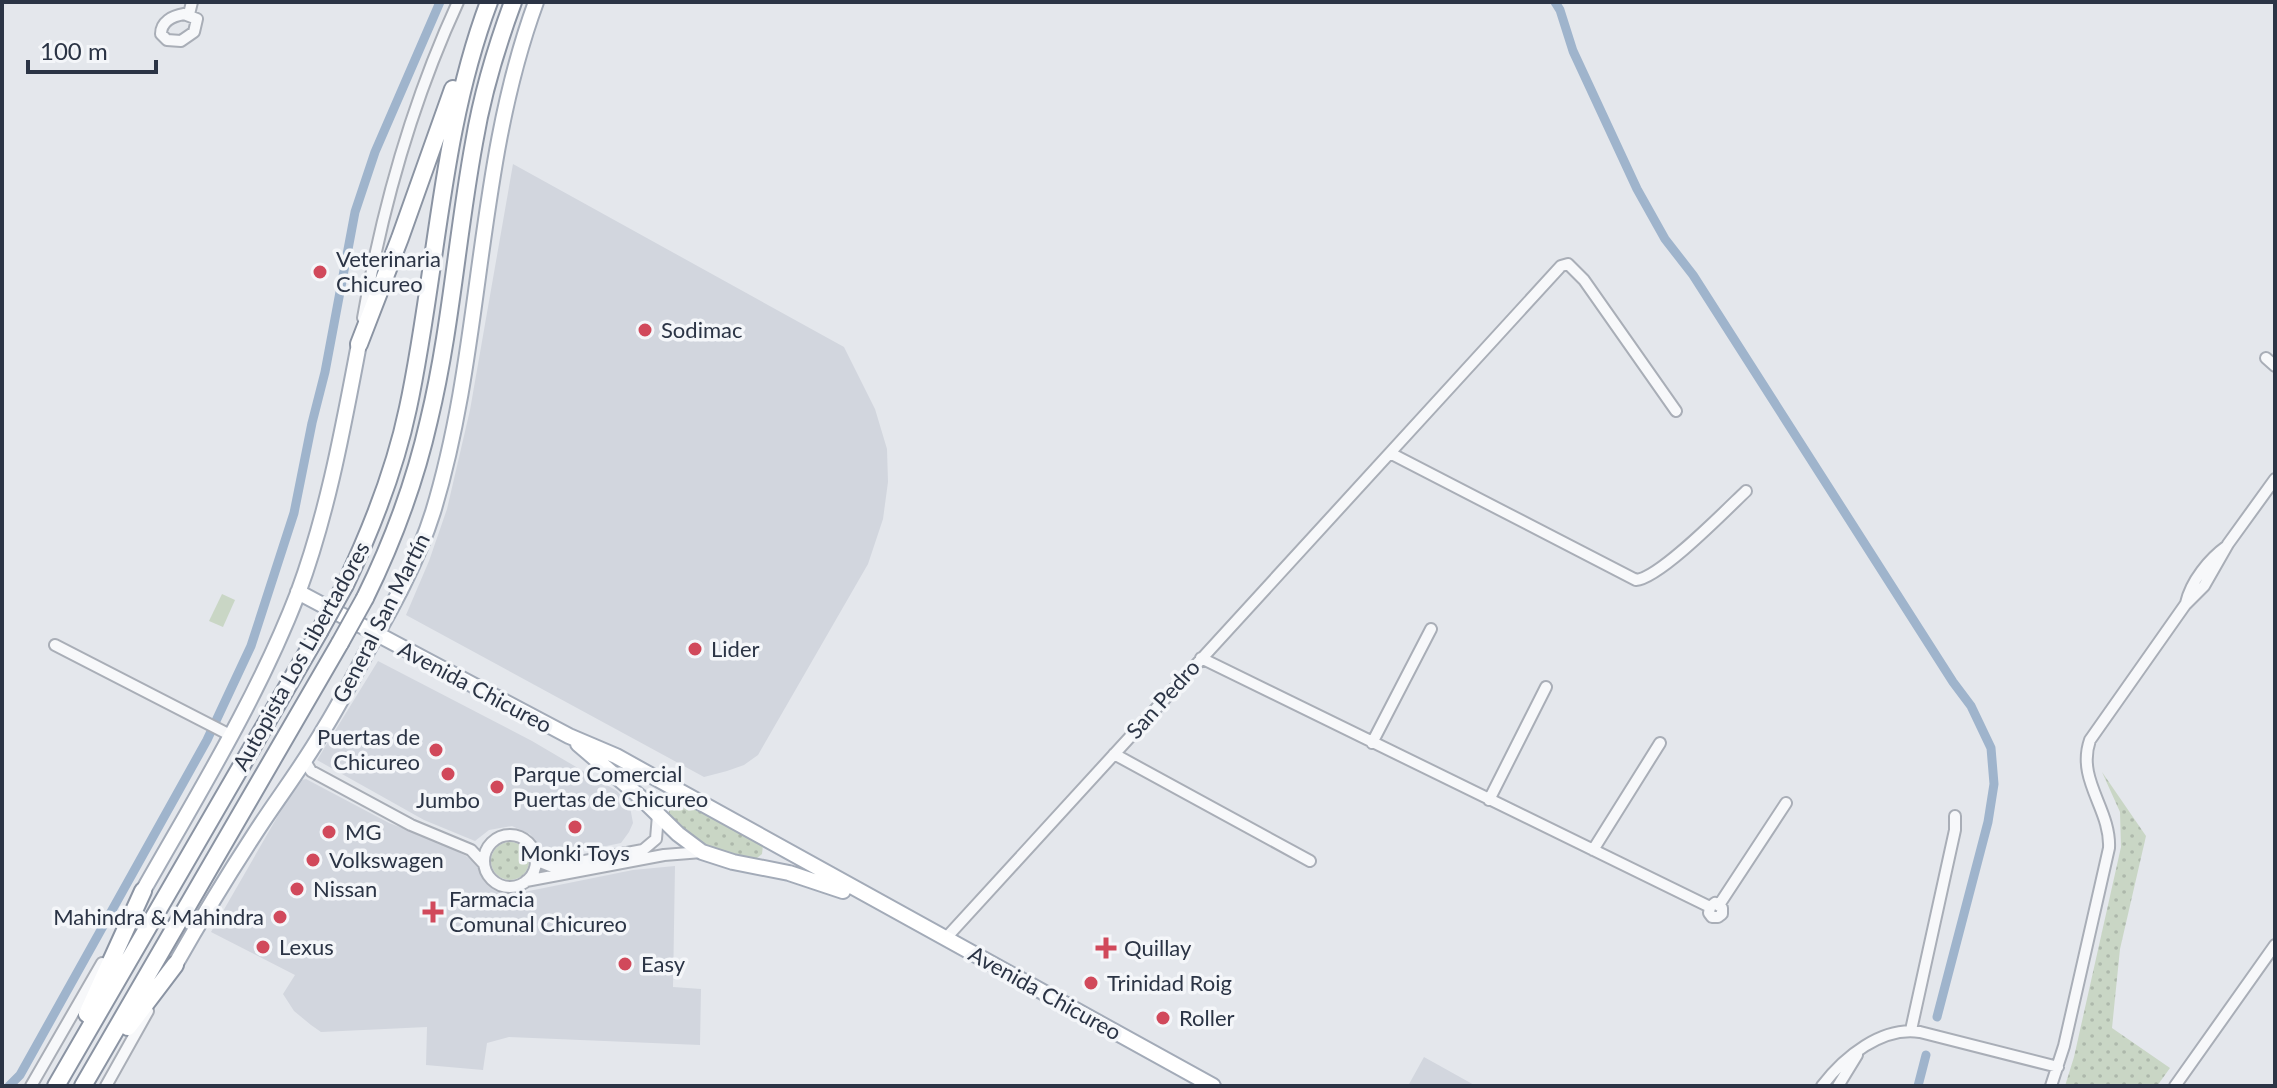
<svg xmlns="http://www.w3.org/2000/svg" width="2277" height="1088" font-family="Lato,sans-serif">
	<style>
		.built { fill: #d2d6de }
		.grass { fill: url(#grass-dots) }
		.pitch { fill: #c9d6c5 }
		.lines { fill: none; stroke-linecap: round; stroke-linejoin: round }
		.canal { stroke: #9fb4cc; stroke-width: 9 }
		.minor-casing { stroke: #a9aeb7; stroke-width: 14 }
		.major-casing { stroke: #a3abb8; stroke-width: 18 }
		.highway-casing { stroke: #8b94a3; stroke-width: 20 }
		.minor { stroke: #f7f8fa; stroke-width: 10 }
		.major { stroke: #fff; stroke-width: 14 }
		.highway { stroke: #fff; stroke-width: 16 }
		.highway-bridge-casing { stroke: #8b94a3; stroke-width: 20; stroke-linecap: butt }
		.highway-bridge { stroke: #fff; stroke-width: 16 }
		.poi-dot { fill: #d1495b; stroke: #f4f6f9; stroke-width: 3 }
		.labels { text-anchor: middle; stroke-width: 7; stroke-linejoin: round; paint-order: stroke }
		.poi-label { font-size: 22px; fill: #2b3445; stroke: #f4f6f9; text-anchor: start }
		.street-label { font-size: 22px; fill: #2b3445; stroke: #f4f6f9 }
	</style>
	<defs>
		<pattern id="grass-dots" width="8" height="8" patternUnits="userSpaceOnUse" patternTransform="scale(2)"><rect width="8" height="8" fill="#c9d6c5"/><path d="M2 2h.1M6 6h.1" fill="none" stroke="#adb8ab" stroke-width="1.8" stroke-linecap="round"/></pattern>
	</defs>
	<rect width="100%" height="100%" fill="#e4e7ec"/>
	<path class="built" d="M 513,164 L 844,347 L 875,409 L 887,449 L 888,482 L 883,519 L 868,564 L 758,755 L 744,765 L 727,771 L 704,777 L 406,615 L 429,561 L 447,509 L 470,410 Z
		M 378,661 L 532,741 L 617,791 L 630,807 L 633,823 L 629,832 L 621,843 L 552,857 L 541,850 L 530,834 L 512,826 L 489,830 L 475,841 L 424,820 L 317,760 Z
		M 306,779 L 389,823 L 432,839 L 466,856 L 477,864 L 484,880 L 493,887 L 507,892 L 524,892 L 633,870 L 675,866 L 673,987 L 701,989 L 700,1045 L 509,1037 L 487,1043 L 483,1070 L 426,1065 L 427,1027 L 321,1032 L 311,1025 L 294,1011 L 283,994 L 295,975 L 211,932 L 298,781 Z
		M 1424,1057 L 1476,1086 L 1408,1086 Z"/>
	<path class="grass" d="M 2102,772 L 2146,836 L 2120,949 L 2112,1028 L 2170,1068 L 2157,1086 L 2065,1086 L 2074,1057 L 2121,847 L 2120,812 Z
		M 682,800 L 763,845 L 762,854 L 752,862 L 708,852 L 668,816 L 670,806 Z
		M491 861a19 19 0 1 1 38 0a19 19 0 1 1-38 0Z"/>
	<path class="pitch" d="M 222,594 L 235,600 L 223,627 L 209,621 Z"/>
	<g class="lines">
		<path class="canal" d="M 1555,2 L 1560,10 L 1573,51 L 1637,189 L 1665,239 L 1693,275 L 1953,682 L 1971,706 L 1991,748 L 1994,784 L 1988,822 L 1937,1017
			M 9,1086 L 20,1075 L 207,740 L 251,646 L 294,513 L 312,423 L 325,372 L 355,212 L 375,152 L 440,2
			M 1918,1086 L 1926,1055"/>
		<defs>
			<path id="minor" d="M 184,14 L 197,19 L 194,32 L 181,41 L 167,40 L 161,34 C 161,22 172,16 184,14 Z
				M 189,14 L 192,2
				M 363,318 C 382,208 411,104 458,2
				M 2266,358 L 2275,366
				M 1390,453 L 1636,580 C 1660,578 1726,510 1746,491
				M 2186,603 C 2191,581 2209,559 2227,546
				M 55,645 L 230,735
				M 1201,658 L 1710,907 L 1715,903 L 1722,908 L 1722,914 L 1718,917 L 1712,917 L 1709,913 L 1710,907
				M 1372,743 L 1431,629
				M 1114,754 L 1310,861
				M 305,761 L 311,771 L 411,825 L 471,850 L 484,864
				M 1489,800 L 1546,687
				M484 861a26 26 0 1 1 52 0a26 26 0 1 1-52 0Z
				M 1593,850 L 1660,743
				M 536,856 L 543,863 L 553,867 L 643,850 L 656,839 L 658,815
				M 526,881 L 664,855 L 702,852
				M 1719,905 L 1786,803
				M 946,938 L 1561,266 L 1568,264 L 1584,280 L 1676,411
				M 1911,1030 L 1955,830 L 1955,816
				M 31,1086 L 102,963
				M 106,1086 L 148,1011
				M 1822,1086 C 1844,1057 1882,1026 1920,1032 L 2058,1067
				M 1838,1086 L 1857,1055
				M 2051,1086 L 2064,1046 L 2109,848 C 2111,809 2076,780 2090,740 L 2185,605 L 2204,586 L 2228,544 L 2275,479
				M 2175,1086 L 2275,945"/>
			<path id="major" d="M 298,592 L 569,736 L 616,756 L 1213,1086
				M 578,744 L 639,796 L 678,834 L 702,852 L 733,862 L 789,873 L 843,891
				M 143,891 C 198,794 258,697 298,593 C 328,512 343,428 359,344
				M 175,965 C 200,921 226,878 254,835 C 277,799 303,766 324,729 C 339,705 352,680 365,655 C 391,609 417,563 433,512 C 484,345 475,168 536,2"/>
			<path id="highway" d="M 359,344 L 400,238 L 453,89
				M 345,585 C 372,528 395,470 408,408 C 437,273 440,132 489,2
				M 365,598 C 393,541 415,482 429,420 C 451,329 457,235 474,143 C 482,95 496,48 513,2
				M 87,1014 L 143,891
				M 128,1027 L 175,965
				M 56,1086 L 319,632
				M 83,1086 L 340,643"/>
		</defs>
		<use href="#minor" class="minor-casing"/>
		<use href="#major" class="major-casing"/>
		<use href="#highway" class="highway-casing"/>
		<use href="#minor" class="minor"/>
		<use href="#major" class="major"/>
		<use href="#highway" class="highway"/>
		<defs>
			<path id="highway-bridge" d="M 319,632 L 345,585
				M 340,643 L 365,598"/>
		</defs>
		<use href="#highway-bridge" class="highway-bridge-casing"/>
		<use href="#highway-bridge" class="highway-bridge"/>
	</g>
	<g class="poi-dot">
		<circle cx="320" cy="272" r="8"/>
		<circle cx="645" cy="330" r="8"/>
		<circle cx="695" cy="649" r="8"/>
		<circle cx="436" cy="750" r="8"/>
		<circle cx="448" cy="774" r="8"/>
		<circle cx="497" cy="787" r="8"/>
		<circle cx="575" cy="827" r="8"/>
		<circle cx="329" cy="832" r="8"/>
		<circle cx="313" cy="860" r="8"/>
		<circle cx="297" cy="889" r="8"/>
		<path d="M429 900h8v8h8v8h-8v8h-8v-8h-8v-8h8z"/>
		<circle cx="280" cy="917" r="8"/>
		<circle cx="263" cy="947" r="8"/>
		<path d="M1102 936h8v8h8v8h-8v8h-8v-8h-8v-8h8z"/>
		<circle cx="625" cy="964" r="8"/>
		<circle cx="1091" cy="983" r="8"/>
		<circle cx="1163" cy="1018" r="8"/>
	</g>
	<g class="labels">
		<g class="poi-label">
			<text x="336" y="267">Veterinaria<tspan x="336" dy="25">Chicureo</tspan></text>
			<text x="661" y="338">Sodimac</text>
			<text x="711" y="657">Lider</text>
			<text x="420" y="745" text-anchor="end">Puertas de<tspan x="420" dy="25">Chicureo</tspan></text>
			<text x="513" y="782">Parque Comercial<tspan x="513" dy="25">Puertas de Chicureo</tspan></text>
			<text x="448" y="808" text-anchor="middle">Jumbo</text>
			<text x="345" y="840">MG</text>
			<text x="575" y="861" text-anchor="middle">Monki Toys</text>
			<text x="329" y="868">Volkswagen</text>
			<text x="313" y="897">Nissan</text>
			<text x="449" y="907">Farmacia<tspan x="449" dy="25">Comunal Chicureo</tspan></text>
			<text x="264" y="925" text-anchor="end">Mahindra &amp; Mahindra</text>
			<text x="279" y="955">Lexus</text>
			<text x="1124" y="956">Quillay</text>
			<text x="641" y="972">Easy</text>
			<text x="1107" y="991">Trinidad Roig</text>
			<text x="1179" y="1026">Roller</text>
		</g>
		<g class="street-label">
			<text transform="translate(381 618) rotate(-63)" y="8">General San Martín</text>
			<text transform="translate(301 656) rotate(-61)" y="8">Autopista Los Libertadores</text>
			<text transform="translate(475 687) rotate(28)" y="8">Avenida Chicureo</text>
			<text transform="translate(1163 699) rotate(-48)" y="8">San Pedro</text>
			<text transform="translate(1045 993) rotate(29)" y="8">Avenida Chicureo</text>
		</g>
	</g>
	<rect width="2277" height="1088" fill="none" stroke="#2b3445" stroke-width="8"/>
	<path d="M28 60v12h128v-12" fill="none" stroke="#2b3445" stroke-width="4"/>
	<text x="40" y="60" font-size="24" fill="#2b3445" stroke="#f4f6f9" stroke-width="6" paint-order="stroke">100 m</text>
</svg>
